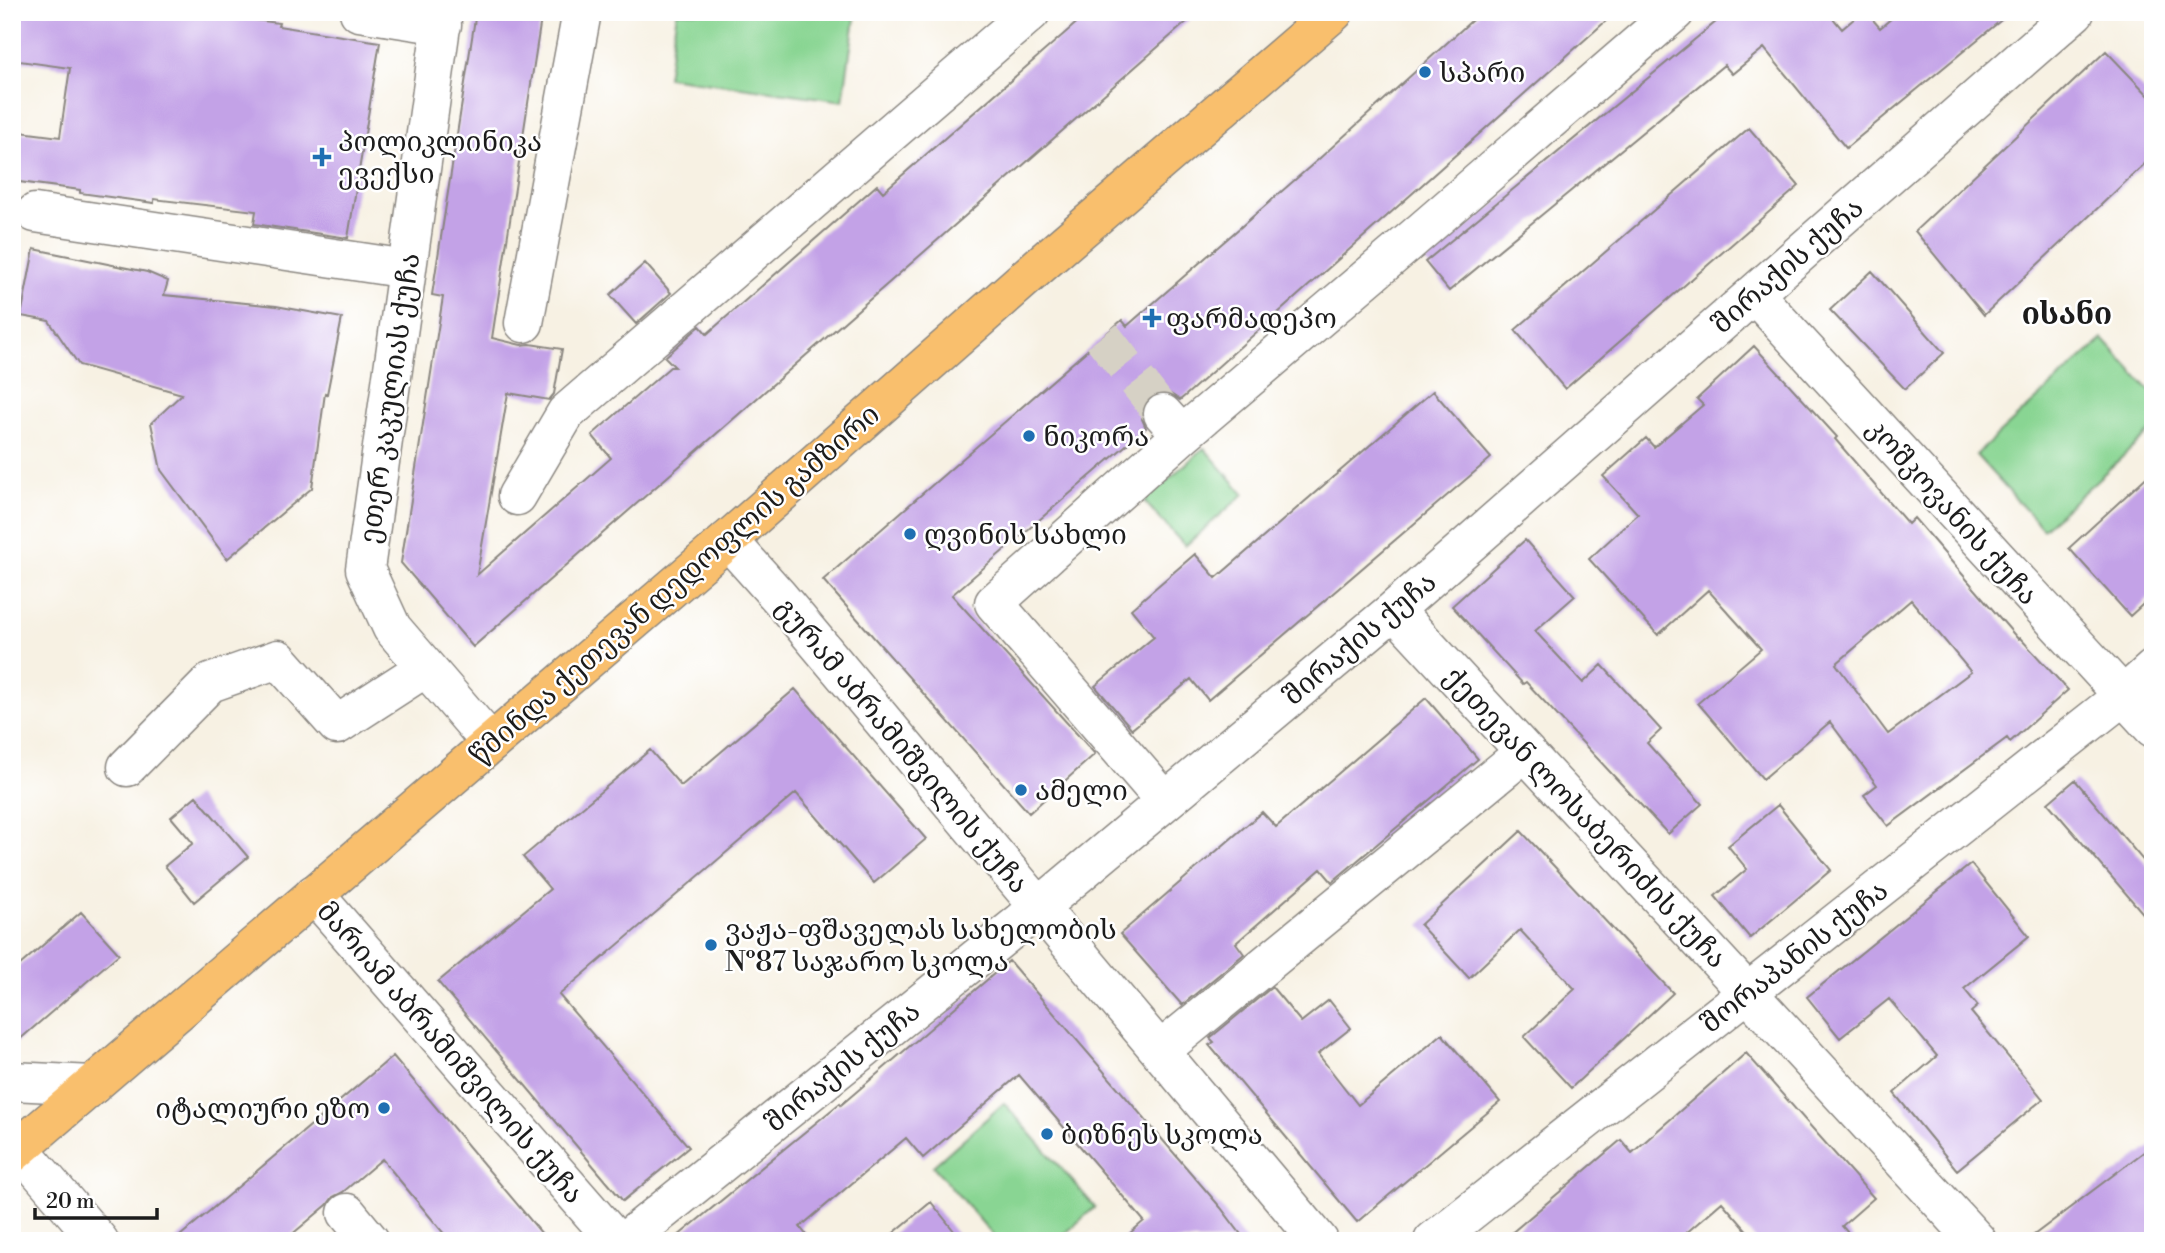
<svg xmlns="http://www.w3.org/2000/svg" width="2165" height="1253" font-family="'Libre Bodoni','Noto Serif Georgian',serif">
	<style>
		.green { fill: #89d593; stroke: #527858; stroke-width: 2 }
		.building { fill: #c3a2e7; fill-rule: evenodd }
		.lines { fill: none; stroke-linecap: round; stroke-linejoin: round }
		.minor-tunnel { stroke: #d6d1c5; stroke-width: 38; stroke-dasharray: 38 19; stroke-linecap: butt }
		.minor-casing { stroke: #8a8680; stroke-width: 41 }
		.major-casing { stroke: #8a8680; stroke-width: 41 }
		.minor { stroke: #fff; stroke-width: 38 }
		.major { stroke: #f9bf6d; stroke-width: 38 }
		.poi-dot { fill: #1f6fb2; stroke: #fff; stroke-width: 2.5 }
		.labels { text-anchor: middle; stroke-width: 5; stroke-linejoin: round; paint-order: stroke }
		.poi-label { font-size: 28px; fill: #1c1c1c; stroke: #fff; text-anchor: start }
		.street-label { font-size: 28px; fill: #1c1c1c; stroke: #fff }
		.neighbourhood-label { font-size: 30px; font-weight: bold; fill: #1c1c1c; stroke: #fff }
	</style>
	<rect width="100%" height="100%" fill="#fff"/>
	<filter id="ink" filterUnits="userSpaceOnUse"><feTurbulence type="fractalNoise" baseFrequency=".0143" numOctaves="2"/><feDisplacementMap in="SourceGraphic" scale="14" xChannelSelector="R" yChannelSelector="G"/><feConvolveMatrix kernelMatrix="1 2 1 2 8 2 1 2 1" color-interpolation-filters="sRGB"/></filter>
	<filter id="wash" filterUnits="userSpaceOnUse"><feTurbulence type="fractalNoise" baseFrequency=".00686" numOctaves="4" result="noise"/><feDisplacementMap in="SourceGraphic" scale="28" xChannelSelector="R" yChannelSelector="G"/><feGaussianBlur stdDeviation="1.57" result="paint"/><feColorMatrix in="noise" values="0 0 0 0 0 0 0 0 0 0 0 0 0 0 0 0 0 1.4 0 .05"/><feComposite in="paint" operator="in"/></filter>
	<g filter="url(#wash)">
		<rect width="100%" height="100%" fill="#f7f1e3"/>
		<path class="green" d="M 677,12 L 856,12 L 843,101 L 667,77 Z
			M 2103,339 L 2153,394 L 2153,429 L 2043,529 L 1976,455 Z
			M 1204,448 L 1244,494 L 1185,546 L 1144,501 Z
			M 1004,1103 L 1095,1207 L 1057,1241 L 998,1241 L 933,1166 Z"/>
		<g id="blocks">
			<path class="building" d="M 12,12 L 191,12 L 279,23 L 278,26 L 380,42 L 348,238 L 254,224 L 256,211 L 154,199 L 154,203 L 80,193 L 80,190 L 12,181 L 12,131 L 60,137 L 70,68 L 12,60 Z
				M 476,12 L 542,12 L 492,338 L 521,345 L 530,344 L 562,349 L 554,394 L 549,400 L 508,393 L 477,575 L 611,458 L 592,435 L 670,367 L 675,367 L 665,357 L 700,326 L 707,334 L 877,185 L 883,192 L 1089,12 L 1198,12 L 473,647 L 401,563 L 443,297 L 432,295 Z
				M 1481,12 L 1616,12 L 1186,395 L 1180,400 L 1169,393 L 1158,393 L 1149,397 L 1142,408 L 1142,419 L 1146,428 L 952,595 L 1095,754 L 1029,813 L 823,580 L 1122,320 L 1127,326 L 1320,158 Z
				M 1728,12 L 1828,12 L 1842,29 L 1862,12 L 1866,12 L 1880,28 L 1899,12 L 2011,12 L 1846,148 L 1764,48 L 1732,74 L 1724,65 L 1449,291 L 1425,262 Z
				M 2106,51 L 2153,100 L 2153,156 L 1984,315 L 1915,231 Z
				M 1749,128 L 1799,186 L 1565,389 L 1515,330 Z
				M 34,249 L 147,272 L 168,281 L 164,295 L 276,306 L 342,318 L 327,394 L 325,393 L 312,488 L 227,559 L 161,470 L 151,423 L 182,394 L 79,365 L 49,321 L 21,316 Z
				M 645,263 L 671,293 L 636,324 L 610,295 Z
				M 1872,271 L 1944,353 L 1905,389 L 1830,310 Z
				M 1754,346 L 1837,437 L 1835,439 L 1908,524 L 1914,518 L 2018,639 L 2020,638 L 2068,690 L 2010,742 L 2007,738 L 1888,826 L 1864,795 L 1877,785 L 1830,722 L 1763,779 L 1698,703 L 1761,649 L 1708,590 L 1658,635 L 1589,559 L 1638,514 L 1603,476 L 1646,438 L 1654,447 L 1703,405 L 1697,399 ZM 1911,600 L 1971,672 L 1888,734 L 1836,664 Z
				M 1433,391 L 1491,458 L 1208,700 L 1191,679 L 1132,729 L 1095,686 L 1154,637 L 1131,609 L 1195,554 L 1216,578 Z
				M 2153,471 L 2153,595 L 2130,616 L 2069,548 Z
				M 1525,540 L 1575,596 L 1535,631 L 1583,683 L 1602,665 L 1661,730 L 1647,743 L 1702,804 L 1668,834 L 1526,682 L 1523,684 L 1452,606 Z
				M 795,689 L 926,839 L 874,883 L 796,793 L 559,995 L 689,1147 L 623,1201 L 438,982 L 550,889 L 523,857 L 650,750 L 681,786 Z
				M 1426,698 L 1478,759 L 1332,882 L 1321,869 L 1236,943 L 1244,954 L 1182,1005 L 1120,934 L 1262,812 L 1276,827 Z
				M 2075,780 L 2153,872 L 2153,925 L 2048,803 Z
				M 196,796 L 248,857 L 194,902 L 165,866 L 193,843 L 171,817 Z
				M 1778,805 L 1831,870 L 1750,938 L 1715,896 L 1747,869 L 1728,846 Z
				M 1521,831 L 1673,993 L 1571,1088 L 1524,1037 L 1575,989 L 1520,930 L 1469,978 L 1420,925 Z
				M 1971,864 L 2029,936 L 1964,989 L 1978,1006 L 1971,1012 L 2043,1099 L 1957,1170 L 1894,1093 L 1937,1056 L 1889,999 L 1840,1038 L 1807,997 Z
				M 81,912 L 119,954 L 12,1046 L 12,972 Z
				M 1009,961 L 1221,1208 L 1246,1241 L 1121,1241 L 1144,1221 L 1019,1075 L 923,1158 L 906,1138 L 800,1227 L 811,1241 L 672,1241 L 840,1103 L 841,1105 Z
				M 1272,987 L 1301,1022 L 1329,1000 L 1351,1028 L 1318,1054 L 1358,1105 L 1442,1034 L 1500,1102 L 1357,1222 L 1209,1045 L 1214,1042 L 1210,1038 Z
				M 1746,1053 L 1874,1198 L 1842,1226 L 1855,1241 L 1756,1241 L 1722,1202 L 1677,1241 L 1502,1241 L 1621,1140 L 1632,1153 Z
				M 393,1056 L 548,1241 L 450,1241 L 382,1159 L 343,1192 L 333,1197 L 327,1205 L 284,1241 L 174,1241 Z
				M 2153,1145 L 2153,1241 L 2026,1241 Z
				M 931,1202 L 962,1241 L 884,1241 Z"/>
		</g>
	</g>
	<g filter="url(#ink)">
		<use href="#blocks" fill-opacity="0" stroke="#8a8680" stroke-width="2"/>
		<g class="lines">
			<path class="minor-tunnel" d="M 1102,336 L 1163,414"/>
			<defs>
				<path id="minor" d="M 359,12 L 442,25
					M 443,12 L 365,569 L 392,628 L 491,743
					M 35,213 L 407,269
					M 1754,294 L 2153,728
					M 524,323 L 582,12
					M 1163,414 L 1182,435 L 994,603 L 1165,801
					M 1182,435 L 1408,243 L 1675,12
					M 517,496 L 566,413 L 1031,12
					M 728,540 L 779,597 L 1319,1241
					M 1394,610 L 1977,1241
					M 127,767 L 210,683 L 278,659 L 337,725 L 425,668
					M 314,894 L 616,1241
					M 1160,1051 L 1525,752
					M 12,1081 L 93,1085
					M 19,1148 L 99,1241
					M 347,1213 L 370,1241
					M 625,1241 L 1020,923 L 1394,610 L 2075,12
					M 1433,1241 L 2123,696 L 2153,669"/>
				<path id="major" d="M 12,1154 L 728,540 L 1040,265 L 1334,12"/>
			</defs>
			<use href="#minor" class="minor-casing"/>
			<use href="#major" class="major-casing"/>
			<use href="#minor" class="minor"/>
			<use href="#major" class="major"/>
		</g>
	</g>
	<g class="poi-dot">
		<circle cx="1425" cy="72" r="7"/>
		<path d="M318.5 146.5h7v7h7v7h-7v7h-7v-7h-7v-7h7z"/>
		<path d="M1148.5 307.5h7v7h7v7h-7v7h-7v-7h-7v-7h7z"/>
		<circle cx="1029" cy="436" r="7"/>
		<circle cx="910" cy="534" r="7"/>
		<circle cx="1021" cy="790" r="7"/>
		<circle cx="711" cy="945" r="7"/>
		<circle cx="384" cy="1108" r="7"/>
		<circle cx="1047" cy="1134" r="7"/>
	</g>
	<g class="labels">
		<g class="poi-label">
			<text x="1439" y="82">სპარი</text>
			<text x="338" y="151">პოლიკლინიკა<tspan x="338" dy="32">ევექსი</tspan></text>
			<text x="1166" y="328">ფარმადეპო</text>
			<text x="1043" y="446">ნიკორა</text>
			<text x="924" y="544">ღვინის სახლი</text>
			<text x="1035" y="800">ამელი</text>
			<text x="725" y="939">ვაჟა-ფშაველას სახელობის<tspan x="725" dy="32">№87 საჯარო სკოლა</tspan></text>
			<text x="370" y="1118" text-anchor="end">იტალიური ეზო</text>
			<text x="1061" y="1144">ბიზნეს სკოლა</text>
		</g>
		<g class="street-label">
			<text transform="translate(1787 265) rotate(-41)" y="10">შირაქის ქუჩა</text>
			<text transform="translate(389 398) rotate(-82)" y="10">ეთერ კაკულიას ქუჩა</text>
			<text transform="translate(1953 511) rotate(48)" y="10">კოშკოვანის ქუჩა</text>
			<text transform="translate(674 584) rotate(-41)" y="10">წმინდა ქეთევან დედოფლის გამზირი</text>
			<text transform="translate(1359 638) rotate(-40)" y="10">შირაქის ქუჩა</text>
			<text transform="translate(903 745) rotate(50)" y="10">გურამ აბრამიშვილის ქუჩა</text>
			<text transform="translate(1586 817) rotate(47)" y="10">ქეთევან ლოსაბერიძის ქუჩა</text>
			<text transform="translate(1794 956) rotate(-38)" y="10">შორაპანის ქუჩა</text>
			<text transform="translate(451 1052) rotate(49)" y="10">მარიამ აბრამიშვილის ქუჩა</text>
			<text transform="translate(842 1066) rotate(-39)" y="10">შირაქის ქუჩა</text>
		</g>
		<g class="neighbourhood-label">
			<text x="2067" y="324">ისანი</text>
		</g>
	</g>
	<rect width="2165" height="1253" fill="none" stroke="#fff" stroke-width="42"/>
	<path d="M35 1208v10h122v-10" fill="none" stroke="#1c1c1c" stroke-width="3.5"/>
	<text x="46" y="1208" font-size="21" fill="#1c1c1c" stroke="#ffffff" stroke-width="5" paint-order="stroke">20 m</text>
</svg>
